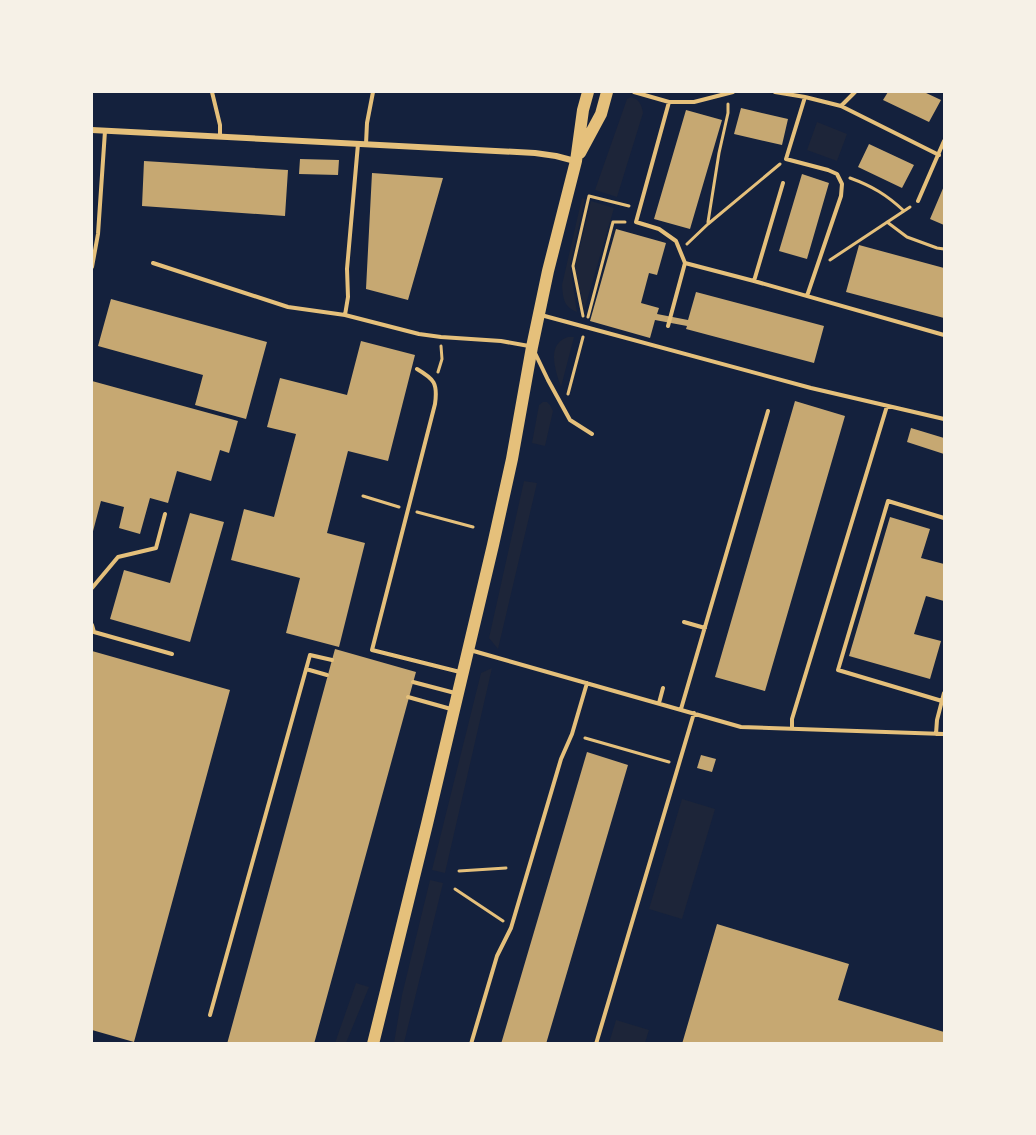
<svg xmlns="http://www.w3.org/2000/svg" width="1036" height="1135" font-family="'Source Serif 4',serif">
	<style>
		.green { fill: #1d2539 }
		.building { fill: #c6a872 }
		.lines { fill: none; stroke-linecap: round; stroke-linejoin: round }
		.path { stroke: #e5c07b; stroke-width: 3 }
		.service { stroke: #e5c07b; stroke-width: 4 }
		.minor { stroke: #e5c07b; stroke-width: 6 }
		.primary { stroke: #e5c07b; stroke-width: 12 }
	</style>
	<rect width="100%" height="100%" fill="#14213d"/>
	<path class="green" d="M 631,97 C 639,99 642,105 643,113 L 617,197 L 595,190 L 627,99 Z
		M 817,122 L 847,134 L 837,161 L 807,150 Z
		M 582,198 L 585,199 L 570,266 L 577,312 C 564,307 563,299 562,285 Z
		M 591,201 L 614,208 L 584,311 L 575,267 Z
		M 568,337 L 574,337 L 561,387 C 555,370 546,344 568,337 Z
		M 543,402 L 547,402 L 550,405 L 553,411 L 545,446 L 532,443 L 539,405 Z
		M 524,481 L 537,483 L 498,649 L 489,638 Z
		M 492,668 L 445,873 L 432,870 L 481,673 Z
		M 682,799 L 715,809 L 682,919 L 649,909 Z
		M 430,880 L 443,883 L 404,1043 L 394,1043 L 402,995 Z
		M 356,983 L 369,987 L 346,1043 L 335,1043 Z
		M 616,1020 L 649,1030 L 645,1043 L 609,1043 Z"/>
	<path class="building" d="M 888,92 L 924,92 L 941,100 L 929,122 L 883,100 Z
		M 741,108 L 788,119 L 782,145 L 734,134 Z
		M 686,110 L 722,120 L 690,229 L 654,219 Z
		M 869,144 L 914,165 L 902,188 L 858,167 Z
		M 300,159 L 339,160 L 338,175 L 299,174 Z
		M 144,161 L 288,170 L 285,216 L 142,206 Z
		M 372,173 L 443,178 L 408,300 L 366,289 Z
		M 802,174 L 829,183 L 807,259 L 779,251 Z
		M 944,186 L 944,225 L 930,219 Z
		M 616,229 L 666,243 L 657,275 L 649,273 L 641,303 L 659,308 L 657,314 L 688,320 L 696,292 L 824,326 L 814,363 L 686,329 L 687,326 L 655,320 L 650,338 L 590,321 Z
		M 859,245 L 944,268 L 944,318 L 846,292 Z
		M 111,299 L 267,342 L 246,419 L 195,405 L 203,375 L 98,346 Z
		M 361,341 L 415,355 L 388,461 L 348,451 L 327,533 L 365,543 L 339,647 L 286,633 L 300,578 L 231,560 L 244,509 L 274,517 L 296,434 L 267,427 L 280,378 L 347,395 Z
		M 92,381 L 238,421 L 229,453 L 220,450 L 211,481 L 177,471 L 168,503 L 150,498 L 140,534 L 119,528 L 124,507 L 101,501 L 92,535 Z
		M 795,401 L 845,416 L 765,691 L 715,677 Z
		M 911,428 L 944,438 L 944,454 L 907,442 Z
		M 190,513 L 224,522 L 190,642 L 110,619 L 124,570 L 170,583 Z
		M 890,517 L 930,529 L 921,558 L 944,564 L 944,601 L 926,596 L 914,634 L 941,641 L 930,679 L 849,656 Z
		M 335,649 L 416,672 L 314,1044 L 227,1044 Z
		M 92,651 L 230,690 L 134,1042 L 92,1030 Z
		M 587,752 L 628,765 L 546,1044 L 501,1044 Z
		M 701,755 L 716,759 L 712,772 L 697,768 Z
		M 717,924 L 849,964 L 838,1000 L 944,1032 L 944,1044 L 682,1044 Z"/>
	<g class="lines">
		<path class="path" d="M 850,178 C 872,186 887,195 904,211
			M 708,222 L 719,153 L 728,113 L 728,104
			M 887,222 L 907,237 L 937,248 L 944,249
			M 687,244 L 708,224 L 780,164
			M 830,260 L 910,207
			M 583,316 L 573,266 L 589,196 L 629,206
			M 588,317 L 613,222 L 625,222
			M 438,372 L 442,359 L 441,346
			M 568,394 L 583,337
			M 363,496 L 399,507
			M 417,512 L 473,527
			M 585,738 L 669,762
			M 459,871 L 506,868
			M 455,889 L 503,921"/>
		<path class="service" d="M 212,92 L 220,125 L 220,136
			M 634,92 L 669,102 L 694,102 L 733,92
			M 775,92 L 805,97 L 841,106 L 855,92
			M 805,97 L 786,159 L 828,170 L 837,174 L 842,184 L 841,196 L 807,296
			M 841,106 L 939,155
			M 366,144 L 367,123 L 373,92
			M 918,201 L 944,141
			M 153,263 L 288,307 L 345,315 L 419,334 L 441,337 L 501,341 L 529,346
			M 685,263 L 754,281 L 944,335
			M 92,267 L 98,234 L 105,131
			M 754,281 L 783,183
			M 345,315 L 348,297 L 347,269 L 358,144
			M 541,315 L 811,388 L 944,419
			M 668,326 L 685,263 L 676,241 L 659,229 L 636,222 L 669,102
			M 535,353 L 548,380 L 570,420 L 592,434
			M 417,369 C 434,379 438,383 435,404 L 372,650 L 460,672
			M 92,588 L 118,557 L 156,548 L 165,514
			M 684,622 L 705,628
			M 92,625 L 94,632 L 172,654
			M 470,650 L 741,727 L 944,734
			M 306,669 L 327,675
			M 413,682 L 455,693
			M 408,697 L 451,709
			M 942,701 L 838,670 L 888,501 L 944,518
			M 659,703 L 663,688
			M 681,709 L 768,411
			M 792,728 L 792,719 L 887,406
			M 936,734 L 937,720 L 944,693
			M 210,1015 L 310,655 L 332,660
			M 471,1044 L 497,956 L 511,928 L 561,759 L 572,734 L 587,683
			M 596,1044 L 694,713"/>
		<path class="minor" d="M 92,130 L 535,153 L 556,156 L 575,161"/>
		<path class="primary" d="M 580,153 L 601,114 L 607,92
			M 373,1044 L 427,824 L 493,545 L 512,459 L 532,347 L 548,271 L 576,161 L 583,110 L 588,92"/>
	</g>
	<rect width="1036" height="1135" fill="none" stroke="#f6f1e7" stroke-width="186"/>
</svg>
